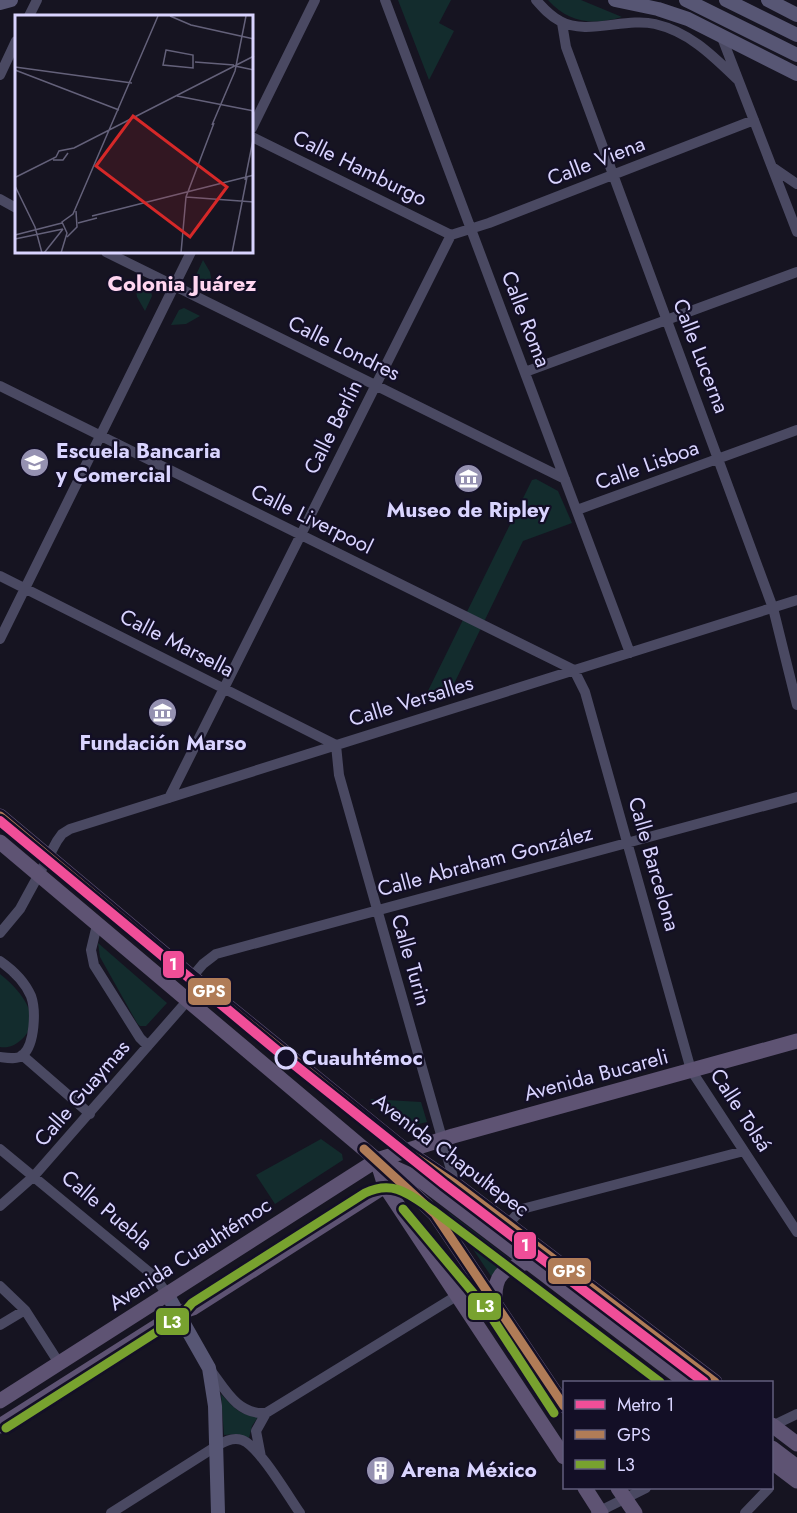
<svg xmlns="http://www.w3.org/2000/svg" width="797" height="1513" font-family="Jost,sans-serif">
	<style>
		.green { fill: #132c2d }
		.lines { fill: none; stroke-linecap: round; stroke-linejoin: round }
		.street { stroke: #4a4962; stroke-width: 10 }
		.secondary { stroke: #575674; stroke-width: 14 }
		.primary { stroke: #5e5373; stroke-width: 15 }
		.bus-1-casing { stroke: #130f26; stroke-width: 14 }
		.bus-2-casing { stroke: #130f26; stroke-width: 14 }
		.bus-1 { stroke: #b07c57; stroke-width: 9 }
		.bus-2 { stroke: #78a22f; stroke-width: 9 }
		.metro-1-casing { stroke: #130f26; stroke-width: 15 }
		.metro-1 { stroke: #f04e98; stroke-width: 10 }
		.stop-dot { fill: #130f26; stroke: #d9d4ff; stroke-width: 3 }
		.labels { text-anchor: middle; stroke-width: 4.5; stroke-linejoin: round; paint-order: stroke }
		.street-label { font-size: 21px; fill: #d9d4ff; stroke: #130f26 }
		.poi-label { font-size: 21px; font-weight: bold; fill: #d9d4ff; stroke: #130f26; text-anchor: start }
		.stop-label { font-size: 21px; font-weight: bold; fill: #d9d4ff; stroke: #130f26; text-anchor: start }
		.neighbourhood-label { font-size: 22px; font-weight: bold; fill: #ffd6f0; stroke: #130f26 }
		.inset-road { fill: none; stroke: #64617a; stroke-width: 1.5 }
		.view { fill: #d62828; fill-opacity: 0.15; stroke: #d62828; stroke-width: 3 }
		.inset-edge { fill: none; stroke: #d9d4ff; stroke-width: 3 }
		.line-badge { stroke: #130f26; stroke-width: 2 }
		.badge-label { font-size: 16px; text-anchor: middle; font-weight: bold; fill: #fff }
	</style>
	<rect width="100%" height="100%" fill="#161421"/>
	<path class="green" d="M 398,0 L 451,0 L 439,23 L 454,31 L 429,80 Z
		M 548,0 L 581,0 L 622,17 C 593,25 570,24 548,0 Z
		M 203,260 L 210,272 L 213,288 L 198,280 L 196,275 Z
		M 135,284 L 151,291 L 152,296 L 145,311 L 137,297 Z
		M 184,308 L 200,316 L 186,324 L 171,325 L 179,310 Z
		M 536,479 L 558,491 L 572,523 L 523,541 L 451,690 L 422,703 L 532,480 Z
		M 98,943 L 167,1003 L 146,1026 L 140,1026 L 137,1023 L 100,957 Z
		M 0,974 C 18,988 46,1018 21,1040 C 14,1046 9,1048 0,1047 Z
		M 370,1099 L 421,1102 L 427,1122 L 405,1127 Z
		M 321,1139 L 342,1154 L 343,1160 L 275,1204 L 256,1175 Z
		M 448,1212 L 511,1260 L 491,1276 Z
		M 221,1394 C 235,1408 237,1414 258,1417 L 252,1426 L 249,1438 L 238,1434 L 224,1435 Z"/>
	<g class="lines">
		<path class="street" d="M 385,0 L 630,653
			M 536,0 C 543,8 550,16 560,21 C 586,36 626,17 655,24 C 690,32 714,57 738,80
			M 29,16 L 37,0
			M 562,23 L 566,47 L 773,608 L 797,705
			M 721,35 L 797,232
			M 0,75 L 16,41
			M 252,128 L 315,0
			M 252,137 L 451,235
			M 772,167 L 797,184
			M 0,199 L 16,208
			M 451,235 L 489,223 L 754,120
			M 106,252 L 565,479
			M 525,372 L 797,272
			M 0,386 L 574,670 L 585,692 L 691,1070 L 797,1232
			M 577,510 L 797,430
			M 0,576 L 336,745 L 339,775 L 455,1184
			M 0,639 L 191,252
			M 169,798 L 451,235
			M 97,925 L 91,950 L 94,965 L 140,1038 L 148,1046
			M 0,933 L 20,909 L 57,841 L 62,834 L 70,829 L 797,600
			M 0,961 C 13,970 25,982 31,996 C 36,1010 35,1044 23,1055 C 17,1060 7,1058 0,1057
			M 192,977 L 203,964 L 216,954 L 797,797
			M 22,1055 L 90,1114
			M 0,1149 L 155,1277 L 167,1294
			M 0,1206 L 34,1176 L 188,1000
			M 508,1224 L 522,1209 L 744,1151
			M 0,1286 L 25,1310 L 59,1363
			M 0,1325 L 25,1310
			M 209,1368 C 225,1389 237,1415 266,1413
			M 772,1426 L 797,1414
			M 261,1457 L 256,1431 L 266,1413 L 458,1295
			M 111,1513 L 215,1447 C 223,1442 232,1437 242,1440 C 259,1446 288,1496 300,1513
			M 596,1513 L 646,1488
			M 745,1513 L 769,1488"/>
		<path class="secondary" d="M 615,0 L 658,9 L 688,19 L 797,74
			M 686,0 L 797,55
			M 726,0 L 797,35
			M 768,0 L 797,15
			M 0,3 L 11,0
			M 167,1294 L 209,1368 L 215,1406 L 218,1513"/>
		<path class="primary" d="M 0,816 L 192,977 L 406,1151 L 455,1184 L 715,1382
			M 0,842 L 377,1160 L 419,1179 L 686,1382
			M 377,1160 L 385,1186 L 564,1457
			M 388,1170 L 435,1214 L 564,1406
			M 495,1300 C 494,1273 505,1268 529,1262
			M 0,1401 L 377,1160 L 453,1136 L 797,1041
			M 772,1425 L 797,1444
			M 0,1426 L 178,1313 L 193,1308 L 385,1186
			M 772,1448 L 797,1467
			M 772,1462 L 797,1481
			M 585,1488 L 601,1513
			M 618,1488 L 635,1513"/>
		<defs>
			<path id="bus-1" d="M 0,816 L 192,977 L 406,1151 L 455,1184 L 715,1382
				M 364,1149 L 435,1214 L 564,1406"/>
			<path id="bus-2" d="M 403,1209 L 485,1307 L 554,1413
				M 6,1428 L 180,1317 L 192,1303 L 365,1193 C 394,1179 410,1195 434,1211 L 660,1382"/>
		</defs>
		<use href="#bus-1" class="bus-1-casing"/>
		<use href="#bus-2" class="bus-2-casing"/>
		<use href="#bus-1" class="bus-1"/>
		<use href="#bus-2" class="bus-2"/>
		<defs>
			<path id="metro-1" d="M 0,821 L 286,1058 L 444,1184 L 704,1382"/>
		</defs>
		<use href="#metro-1" class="metro-1-casing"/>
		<use href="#metro-1" class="metro-1"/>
	</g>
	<defs>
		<symbol id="university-disc" viewBox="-11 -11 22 22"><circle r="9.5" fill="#9591b1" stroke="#130f26"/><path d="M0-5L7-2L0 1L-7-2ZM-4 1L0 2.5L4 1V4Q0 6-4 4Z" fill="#fff"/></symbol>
		<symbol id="museum-disc" viewBox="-11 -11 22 22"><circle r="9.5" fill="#9591b1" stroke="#130f26"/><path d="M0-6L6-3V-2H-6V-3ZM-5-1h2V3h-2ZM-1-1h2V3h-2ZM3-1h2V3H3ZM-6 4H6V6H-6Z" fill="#fff"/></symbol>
		<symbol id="building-disc" viewBox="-11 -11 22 22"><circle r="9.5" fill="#9591b1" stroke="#130f26"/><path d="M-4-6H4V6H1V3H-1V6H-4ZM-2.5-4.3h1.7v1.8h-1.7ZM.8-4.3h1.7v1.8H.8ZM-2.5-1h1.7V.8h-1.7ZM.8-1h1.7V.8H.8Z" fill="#fff"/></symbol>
	</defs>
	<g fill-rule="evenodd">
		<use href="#university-disc" x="18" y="446" width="33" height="33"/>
		<use href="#museum-disc" x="452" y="462" width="33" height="33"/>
		<use href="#museum-disc" x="146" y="696" width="33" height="33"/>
		<use href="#building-disc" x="364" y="1454" width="33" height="33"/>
	</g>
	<circle class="stop-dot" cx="286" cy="1058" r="10"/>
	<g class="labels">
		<g class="street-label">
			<text transform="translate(596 161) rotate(-21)" y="7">Calle Viena</text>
			<text transform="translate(360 168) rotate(26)" y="7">Calle Hamburgo</text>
			<text transform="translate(526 319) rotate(69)" y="7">Calle Roma</text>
			<text transform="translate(344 348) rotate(26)" y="7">Calle Londres</text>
			<text transform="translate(701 356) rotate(69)" y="7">Calle Lucerna</text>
			<text transform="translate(333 427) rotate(-63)" y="7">Calle Berlín</text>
			<text transform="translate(647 465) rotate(-20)" y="7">Calle Lisboa</text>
			<text transform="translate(312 519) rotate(26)" y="7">Calle Liverpool</text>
			<text transform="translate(177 643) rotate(27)" y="7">Calle Marsella</text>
			<text transform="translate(411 701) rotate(-17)" y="7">Calle Versalles</text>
			<text transform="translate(485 861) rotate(-15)" y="7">Calle Abraham González</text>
			<text transform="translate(654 864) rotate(74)" y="7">Calle Barcelona</text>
			<text transform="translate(411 960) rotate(74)" y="7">Calle Turin</text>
			<text transform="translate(596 1075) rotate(-15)" y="7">Avenida Bucareli</text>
			<text transform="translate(82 1093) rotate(-49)" y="7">Calle Guaymas</text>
			<text transform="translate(741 1110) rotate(57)" y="7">Calle Tolsá</text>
			<text transform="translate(451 1155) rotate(37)" y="7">Avenida Chapultepec</text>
			<text transform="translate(107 1210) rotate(40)" y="7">Calle Puebla</text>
			<text transform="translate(190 1254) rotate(-33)" y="7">Avenida Cuauhtémoc</text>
		</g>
		<g class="poi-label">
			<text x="56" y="458">Escuela Bancaria<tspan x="56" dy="24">y Comercial</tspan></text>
			<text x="468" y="517" text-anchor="middle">Museo de Ripley</text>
			<text x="163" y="750" text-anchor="middle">Fundación Marso</text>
			<text x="401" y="1477">Arena México</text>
		</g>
		<g class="stop-label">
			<text x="302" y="1065">Cuauhtémoc</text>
		</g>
		<g class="neighbourhood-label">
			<text x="182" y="291">Colonia Juárez</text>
		</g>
	</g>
	<g transform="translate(15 15)">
		<rect width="238" height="238" fill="#161421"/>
		<path class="inset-road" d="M 155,1 L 176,10 L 239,24M 151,35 L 178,40 L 178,53 L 148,50 ZM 180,47 L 219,50M 220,51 L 239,55M 0,52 L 117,68M 0,55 L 104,95M 162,81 L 239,96M 197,110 L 220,56 L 231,1M 38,145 L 48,145 L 53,138M 1,162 L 41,142 L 44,136 L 59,133 L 239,41M 230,165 L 239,120M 0,171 L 20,212 L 27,238M 171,182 L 239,187M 77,201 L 239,160M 63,208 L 82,203M 0,220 L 47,208M 52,222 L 62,212 L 61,196M 0,224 L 48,214M 29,238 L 48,214M 46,238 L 52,218 L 47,207 L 58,199 L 143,1M 166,238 L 171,182 L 199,108M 217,238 L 232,162"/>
		<path class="view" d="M 118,101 L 212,172 L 175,222 L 81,151 Z"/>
		<rect width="238" height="238" class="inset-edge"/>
	</g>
	<g class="line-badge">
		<rect x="162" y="950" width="23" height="29" rx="6" fill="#f04e98"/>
		<rect x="187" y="977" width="45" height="29" rx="6" fill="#b07c57"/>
		<rect x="513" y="1231" width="24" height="29" rx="6" fill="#f04e98"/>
		<rect x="547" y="1257" width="45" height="28" rx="6" fill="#b07c57"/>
		<rect x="467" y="1292" width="35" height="29" rx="6" fill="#78a22f"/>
		<rect x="155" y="1307" width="35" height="29" rx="6" fill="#78a22f"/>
	</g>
	<g class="badge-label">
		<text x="173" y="970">1</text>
		<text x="209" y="997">GPS</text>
		<text x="525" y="1251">1</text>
		<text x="569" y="1277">GPS</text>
		<text x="485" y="1312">L3</text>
		<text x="172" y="1328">L3</text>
	</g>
	<rect x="563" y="1381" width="210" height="108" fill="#130f26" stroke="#625e7d" stroke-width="1.5"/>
	<rect x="575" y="1400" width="30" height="9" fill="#f04e98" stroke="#625e7d" stroke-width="1.5"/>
	<text x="617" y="1411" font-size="18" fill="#d9d4ff">Metro 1</text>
	<rect x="575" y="1430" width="30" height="9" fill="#b07c57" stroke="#625e7d" stroke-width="1.5"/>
	<text x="617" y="1441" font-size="18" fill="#d9d4ff">GPS</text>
	<rect x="575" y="1460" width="30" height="9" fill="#78a22f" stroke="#625e7d" stroke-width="1.5"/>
	<text x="617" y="1471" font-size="18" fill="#d9d4ff">L3</text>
</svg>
